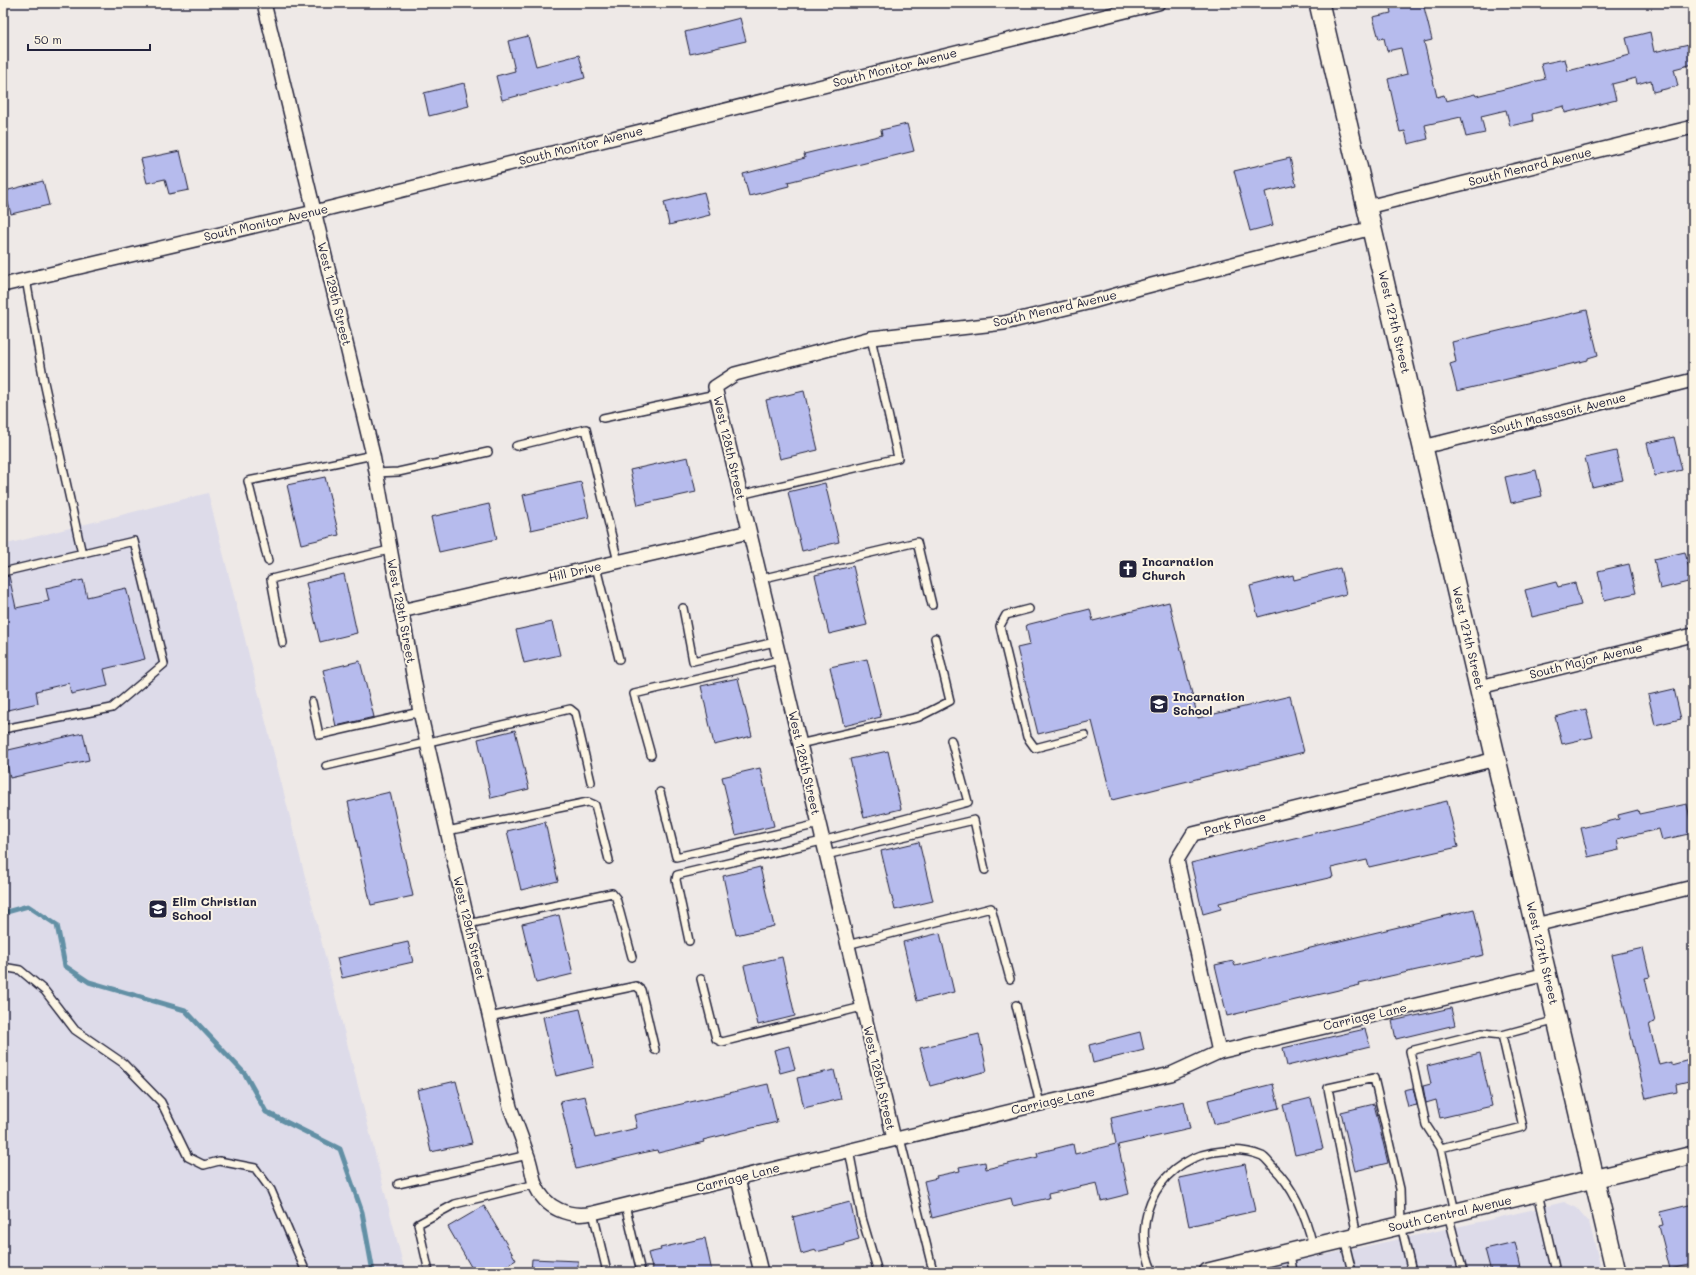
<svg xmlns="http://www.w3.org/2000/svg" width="1696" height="1275" font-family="Mali,sans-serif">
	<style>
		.built { fill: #dddbe9 }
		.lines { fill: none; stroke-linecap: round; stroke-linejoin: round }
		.stream { stroke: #6290a5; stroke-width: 5 }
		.building { fill: #b6bbed; stroke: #22223b }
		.service-casing { stroke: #22223b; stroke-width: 10 }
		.minor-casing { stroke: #22223b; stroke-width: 16 }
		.tertiary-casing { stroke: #22223b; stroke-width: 20 }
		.secondary-casing { stroke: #22223b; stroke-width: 22 }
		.service { stroke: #fcf5e5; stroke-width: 7 }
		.minor { stroke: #fcf5e5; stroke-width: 13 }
		.tertiary { stroke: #fcf5e5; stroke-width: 17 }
		.secondary { stroke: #fcf5e5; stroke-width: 19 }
		.labels { text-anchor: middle; stroke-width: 4; stroke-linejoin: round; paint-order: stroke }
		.street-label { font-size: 12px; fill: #22223b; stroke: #fcf5e5 }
		.poi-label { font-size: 12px; font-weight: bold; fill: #22223b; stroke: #fcf5e5; text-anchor: start }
	</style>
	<rect width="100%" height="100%" fill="#eee9e7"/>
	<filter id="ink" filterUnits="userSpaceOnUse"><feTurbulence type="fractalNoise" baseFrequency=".025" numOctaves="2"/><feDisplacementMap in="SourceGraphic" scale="8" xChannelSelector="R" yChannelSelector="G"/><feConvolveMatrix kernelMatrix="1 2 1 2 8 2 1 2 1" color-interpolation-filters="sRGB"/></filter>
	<g filter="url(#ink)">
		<path class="built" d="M 208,493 L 405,1272 L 3,1272 L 3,545 Z
			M 1564,1202 L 1577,1208 L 1589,1222 L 1602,1272 L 1265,1272 L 1264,1268 L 1484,1221 Z"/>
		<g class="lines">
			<path class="stream" d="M 3,913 L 28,906 L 57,925 L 65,966 L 89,982 L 185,1010 L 245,1074 L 266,1112 L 340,1149 L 362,1212 L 373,1272"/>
		</g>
		<path class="building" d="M 1389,3 L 1423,3 L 1432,40 L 1424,42 L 1437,97 L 1444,95 L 1446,101 L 1475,94 L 1476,96 L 1545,79 L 1541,64 L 1565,59 L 1568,71 L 1630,55 L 1626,38 L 1650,32 L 1654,52 L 1693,43 L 1693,64 L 1674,69 L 1678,86 L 1653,92 L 1651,80 L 1637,84 L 1636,78 L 1612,84 L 1616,100 L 1565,113 L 1564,106 L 1532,114 L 1533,121 L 1510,126 L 1506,110 L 1481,116 L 1485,133 L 1466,137 L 1461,117 L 1425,125 L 1428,139 L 1408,144 L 1405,131 L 1400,132 L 1388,79 L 1407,74 L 1401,48 L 1387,51 L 1384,38 L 1379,39 L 1373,17 L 1391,13 Z
			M 740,18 L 746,41 L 690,54 L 685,32 Z
			M 528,36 L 536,66 L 579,55 L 585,78 L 502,100 L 496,76 L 515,71 L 508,41 Z
			M 464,83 L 469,106 L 429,116 L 424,93 Z
			M 907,124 L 914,151 L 788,182 L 789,186 L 749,196 L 743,174 L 805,158 L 804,154 L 882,135 L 881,130 Z
			M 180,151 L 189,190 L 169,194 L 165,179 L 147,183 L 141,159 Z
			M 1290,158 L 1296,185 L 1265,192 L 1273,225 L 1250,231 L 1234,171 Z
			M 43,181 L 49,205 L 11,214 L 5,191 Z
			M 704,192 L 710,215 L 669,225 L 664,202 Z
			M 1587,310 L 1598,355 L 1588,358 L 1588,360 L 1457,391 L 1450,364 L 1456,362 L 1452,342 Z
			M 804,391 L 818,450 L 780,459 L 766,400 Z
			M 1674,437 L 1682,470 L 1655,476 L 1647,443 Z
			M 1616,451 L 1623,480 L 1592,487 L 1585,458 Z
			M 688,457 L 696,492 L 638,505 L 630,470 Z
			M 1536,470 L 1542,496 L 1511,503 L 1505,477 Z
			M 325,477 L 339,535 L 301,544 L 287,485 Z
			M 581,482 L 589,517 L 531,530 L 523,495 Z
			M 825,483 L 839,542 L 802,551 L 788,492 Z
			M 489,504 L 497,539 L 439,552 L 431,517 Z
			M 1685,552 L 1692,581 L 1660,589 L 1654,559 Z
			M 1629,564 L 1636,593 L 1604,600 L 1598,571 Z
			M 853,566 L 867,625 L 829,634 L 815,575 Z
			M 1340,568 L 1346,594 L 1258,617 L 1250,586 L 1293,575 L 1294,580 Z
			M 344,574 L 357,633 L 320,642 L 306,583 Z
			M 9,576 L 16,608 L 49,601 L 46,588 L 83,580 L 87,597 L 126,588 L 145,659 L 104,669 L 108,686 L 71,694 L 69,683 L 36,691 L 38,703 L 3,711 L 3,577 Z
			M 1556,582 L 1558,587 L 1575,583 L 1581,605 L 1532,617 L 1525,590 Z
			M 1169,602 L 1198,718 L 1290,696 L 1304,752 L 1112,800 L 1092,721 L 1038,734 L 1017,648 L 1030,645 L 1026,625 L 1090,609 L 1093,621 Z
			M 552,622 L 560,655 L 524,663 L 516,630 Z
			M 867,659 L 881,717 L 844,726 L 830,667 Z
			M 360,661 L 374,717 L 336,726 L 323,670 Z
			M 738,678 L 752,736 L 714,745 L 701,686 Z
			M 1674,689 L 1681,719 L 1655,725 L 1648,695 Z
			M 1586,709 L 1593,737 L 1562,744 L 1555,717 Z
			M 515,730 L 529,789 L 491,798 L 478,739 Z
			M 83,733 L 89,760 L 10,778 L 4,751 Z
			M 888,751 L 901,809 L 864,818 L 850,759 Z
			M 760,768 L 774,826 L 736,835 L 722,777 Z
			M 390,792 L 413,896 L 371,905 L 348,802 Z
			M 1447,801 L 1458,847 L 1369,867 L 1367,860 L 1331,868 L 1333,877 L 1219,903 L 1221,909 L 1203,914 L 1191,863 Z
			M 1687,804 L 1693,833 L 1662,840 L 1659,829 L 1617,839 L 1619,850 L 1588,857 L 1581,828 L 1619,819 L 1618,815 L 1638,810 L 1639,814 Z
			M 545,822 L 558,881 L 521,890 L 507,831 Z
			M 919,842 L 933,901 L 895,910 L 881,851 Z
			M 760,867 L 774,926 L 736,935 L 723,876 Z
			M 1474,909 L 1484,955 L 1359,983 L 1360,985 L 1227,1016 L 1215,965 L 1233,961 L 1235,966 Z
			M 559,915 L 573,974 L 536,983 L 522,924 Z
			M 940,933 L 954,992 L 917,1001 L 903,942 Z
			M 408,942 L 413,962 L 342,978 L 337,958 Z
			M 1643,948 L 1650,977 L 1645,978 L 1655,1022 L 1649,1024 L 1659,1065 L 1671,1062 L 1671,1065 L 1693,1059 L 1693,1080 L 1676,1084 L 1677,1092 L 1646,1099 L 1612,955 Z
			M 782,957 L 795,1016 L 758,1025 L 744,966 Z
			M 1451,1008 L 1455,1025 L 1396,1039 L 1392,1021 Z
			M 580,1009 L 594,1067 L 556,1076 L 543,1017 Z
			M 1365,1029 L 1370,1046 L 1287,1066 L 1283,1048 Z
			M 1140,1032 L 1144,1050 L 1093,1063 L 1089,1045 Z
			M 979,1034 L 987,1071 L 930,1086 L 920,1048 Z
			M 789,1046 L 795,1069 L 780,1073 L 774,1050 Z
			M 1480,1053 L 1492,1106 L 1440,1118 L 1436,1100 L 1426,1103 L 1423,1086 L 1431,1084 L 1427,1066 Z
			M 834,1070 L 841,1099 L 804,1108 L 797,1078 Z
			M 456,1081 L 472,1143 L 431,1152 L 417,1090 Z
			M 768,1084 L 777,1122 L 703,1140 L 704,1142 L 658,1153 L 657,1150 L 642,1153 L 576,1169 L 560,1101 L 585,1096 L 595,1138 L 637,1128 L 634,1115 Z
			M 1273,1084 L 1279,1108 L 1214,1124 L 1208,1100 Z
			M 1413,1088 L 1417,1105 L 1408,1107 L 1404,1090 Z
			M 1311,1098 L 1323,1149 L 1295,1155 L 1283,1105 Z
			M 1184,1101 L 1190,1129 L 1118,1145 L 1129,1194 L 1101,1201 L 1097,1183 L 1048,1194 L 1049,1198 L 1013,1206 L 1011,1198 L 932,1218 L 924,1181 L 937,1178 L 936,1176 L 960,1171 L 959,1167 L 985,1162 L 986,1169 L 1038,1157 L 1037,1153 L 1073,1144 L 1075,1154 L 1116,1144 L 1111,1118 Z
			M 1374,1104 L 1388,1163 L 1355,1171 L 1341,1112 Z
			M 1245,1164 L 1255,1211 L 1189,1226 L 1179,1178 Z
			M 850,1202 L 859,1239 L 845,1243 L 845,1245 L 816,1252 L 816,1250 L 801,1254 L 793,1217 Z
			M 1693,1204 L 1693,1264 L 1670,1269 L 1659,1226 L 1663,1225 L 1660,1212 Z
			M 484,1206 L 516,1260 L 496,1272 L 474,1272 L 448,1227 Z
			M 705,1238 L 712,1272 L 653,1272 L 648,1253 L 661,1250 L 660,1248 Z
			M 1515,1242 L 1522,1272 L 1491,1272 L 1485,1249 Z
			M 532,1259 L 578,1261 L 578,1272 L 531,1272 Z"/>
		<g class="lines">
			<defs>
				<path id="service" d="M 26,279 L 44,382 L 82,554
					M 603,418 L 716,394
					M 516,446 L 586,429 L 618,562
					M 375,473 L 398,472 L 488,452
					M 740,495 L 898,458 L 871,338
					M 268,561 L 248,481 L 373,455
					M 596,567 L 619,659
					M 3,572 L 134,541 L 164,664 L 112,708 L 3,729
					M 760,579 L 917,542 L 932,605
					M 683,608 L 693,661 L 775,642
					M 1029,609 L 1006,615 L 1000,626 L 1027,737 L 1035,748 L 1085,735
					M 283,643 L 271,579 L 389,550
					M 312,702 L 319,735 L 420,712
					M 799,744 L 919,717 L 950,701 L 935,638
					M 651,755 L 634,694 L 779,660
					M 326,766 L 570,709 L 575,713 L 591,782
					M 660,792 L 676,857 L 819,824
					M 447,831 L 588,802 L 595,805 L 609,860
					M 826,855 L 974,820 L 985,870
					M 468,924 L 612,893 L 616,898 L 632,957
					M 689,941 L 676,880 L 677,875 L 822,841 L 968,802 L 951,740
					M 847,945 L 991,908 L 1010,979
					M 3,967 L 20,970 L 45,991 L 75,1030 L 123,1063 L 161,1102 L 188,1157 L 204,1165 L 219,1161 L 255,1168 L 271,1190 L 306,1272
					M 701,979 L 716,1039 L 722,1042 L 862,1007
					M 1016,1005 L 1040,1104
					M 489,1017 L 636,986 L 641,990 L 655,1050
					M 900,1138 L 932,1267
					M 1441,1148 L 1426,1125 L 1410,1051 L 1482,1033 L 1502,1035
					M 849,1150 L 862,1218 L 878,1272
					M 398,1184 L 528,1155
					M 1538,1193 L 1556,1272
					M 625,1205 L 641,1272
					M 1455,1212 L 1441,1148 L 1523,1127 L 1502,1035 L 1557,1020
					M 593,1213 L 607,1272
					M 1448,1214 L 1463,1272
					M 1357,1236 L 1328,1088 L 1374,1078 L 1400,1189 L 1401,1225 L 1412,1272
					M 1344,1239 L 1352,1272
					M 1290,1253 L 1293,1272
					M 1259,1260 L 1261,1272
					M 429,1272 L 418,1224 L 455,1204 L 536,1184
					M 1153,1272 C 1127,1217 1162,1155 1223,1151 C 1235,1150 1250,1151 1262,1156 C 1266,1158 1269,1163 1273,1167 C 1295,1189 1306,1216 1313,1246"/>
				<path id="minor" d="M 264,3 L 373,455 L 420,712 L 510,1107 C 516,1123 522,1138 527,1154 C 531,1164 532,1174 535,1184 C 545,1209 569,1218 593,1213 L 1040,1104 L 1171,1074 L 1219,1052 L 1547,974
					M 1367,207 L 1693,127
					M 3,285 L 314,212 L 1158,3
					M 1423,447 L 1693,380
					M 401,611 L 749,532
					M 1480,687 L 1693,635
					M 1535,925 L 1693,887
					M 1219,1052 L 1177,860 L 1193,834 L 1496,759
					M 894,1139 L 715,387 L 735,374 L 871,338 L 1004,323 L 1091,302 L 1140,288 L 1372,228
					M 738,1179 L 761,1272"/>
				<path id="tertiary" d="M 1208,1272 L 1693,1155"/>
				<path id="secondary" d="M 1319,3 L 1616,1272"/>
			</defs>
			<use href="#service" class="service-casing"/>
			<use href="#minor" class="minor-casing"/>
			<use href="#tertiary" class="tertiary-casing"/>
			<use href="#secondary" class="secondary-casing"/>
			<use href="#service" class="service"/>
			<use href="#minor" class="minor"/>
			<use href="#tertiary" class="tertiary"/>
			<use href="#secondary" class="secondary"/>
		</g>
	</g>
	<defs>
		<symbol id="church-square" viewBox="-11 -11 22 22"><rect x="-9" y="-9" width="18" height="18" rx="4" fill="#22223b" stroke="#fcf5e5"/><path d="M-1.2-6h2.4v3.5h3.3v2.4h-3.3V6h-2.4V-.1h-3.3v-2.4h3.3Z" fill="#fff"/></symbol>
		<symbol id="school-square" viewBox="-11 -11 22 22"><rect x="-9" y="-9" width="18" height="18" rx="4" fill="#22223b" stroke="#fcf5e5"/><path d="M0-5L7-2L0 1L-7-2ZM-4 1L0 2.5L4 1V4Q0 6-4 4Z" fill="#fff"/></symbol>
	</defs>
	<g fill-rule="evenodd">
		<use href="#church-square" x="1117" y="558" width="22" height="22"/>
		<use href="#school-square" x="1148" y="693" width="22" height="22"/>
		<use href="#school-square" x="147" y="898" width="22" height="22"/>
	</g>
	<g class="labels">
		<g class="street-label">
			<text transform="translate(895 68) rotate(-14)" y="4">South Monitor Avenue</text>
			<text transform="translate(581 146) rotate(-14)" y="4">South Monitor Avenue</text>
			<text transform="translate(1530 167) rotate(-14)" y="4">South Menard Avenue</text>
			<text transform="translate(266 223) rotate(-13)" y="4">South Monitor Avenue</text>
			<text transform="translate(334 294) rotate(76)" y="4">West 129th Street</text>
			<text transform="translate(1055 309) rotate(-13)" y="4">South Menard Avenue</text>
			<text transform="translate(1394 322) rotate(77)" y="4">West 127th Street</text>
			<text transform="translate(1558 414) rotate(-14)" y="4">South Massasoit Avenue</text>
			<text transform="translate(729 448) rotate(77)" y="4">West 128th Street</text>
			<text transform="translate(575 572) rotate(-13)" y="4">Hill Drive</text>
			<text transform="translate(401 611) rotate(79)" y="4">West 129th Street</text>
			<text transform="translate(1468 638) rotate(77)" y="4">West 127th Street</text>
			<text transform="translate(1586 661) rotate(-14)" y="4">South Major Avenue</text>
			<text transform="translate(804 763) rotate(77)" y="4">West 128th Street</text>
			<text transform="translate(1235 824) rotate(-14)" y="4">Park Place</text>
			<text transform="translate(469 928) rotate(77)" y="4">West 129th Street</text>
			<text transform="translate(1542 953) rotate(77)" y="4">West 127th Street</text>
			<text transform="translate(1365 1017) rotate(-13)" y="4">Carriage Lane</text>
			<text transform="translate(879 1078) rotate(77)" y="4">West 128th Street</text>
			<text transform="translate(1053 1101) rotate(-13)" y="4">Carriage Lane</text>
			<text transform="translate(738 1178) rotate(-14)" y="4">Carriage Lane</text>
			<text transform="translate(1450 1214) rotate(-13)" y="4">South Central Avenue</text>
		</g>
		<g class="poi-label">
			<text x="1142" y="566">Incarnation<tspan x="1142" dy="14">Church</tspan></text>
			<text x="1173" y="701">Incarnation<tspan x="1173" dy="14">School</tspan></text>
			<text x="172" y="906">Elim Christian<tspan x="172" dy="14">School</tspan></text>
		</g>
	</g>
	<rect width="1696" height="1275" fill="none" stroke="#fcf5e5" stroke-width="16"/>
	<rect x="8" y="8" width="1680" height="1259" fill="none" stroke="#22223b" stroke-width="1.5" filter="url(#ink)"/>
	<path d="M28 44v6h122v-6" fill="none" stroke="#22223b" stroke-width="2"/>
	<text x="34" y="44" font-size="12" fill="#22223b" stroke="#fcf5e5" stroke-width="3" paint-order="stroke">50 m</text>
</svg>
